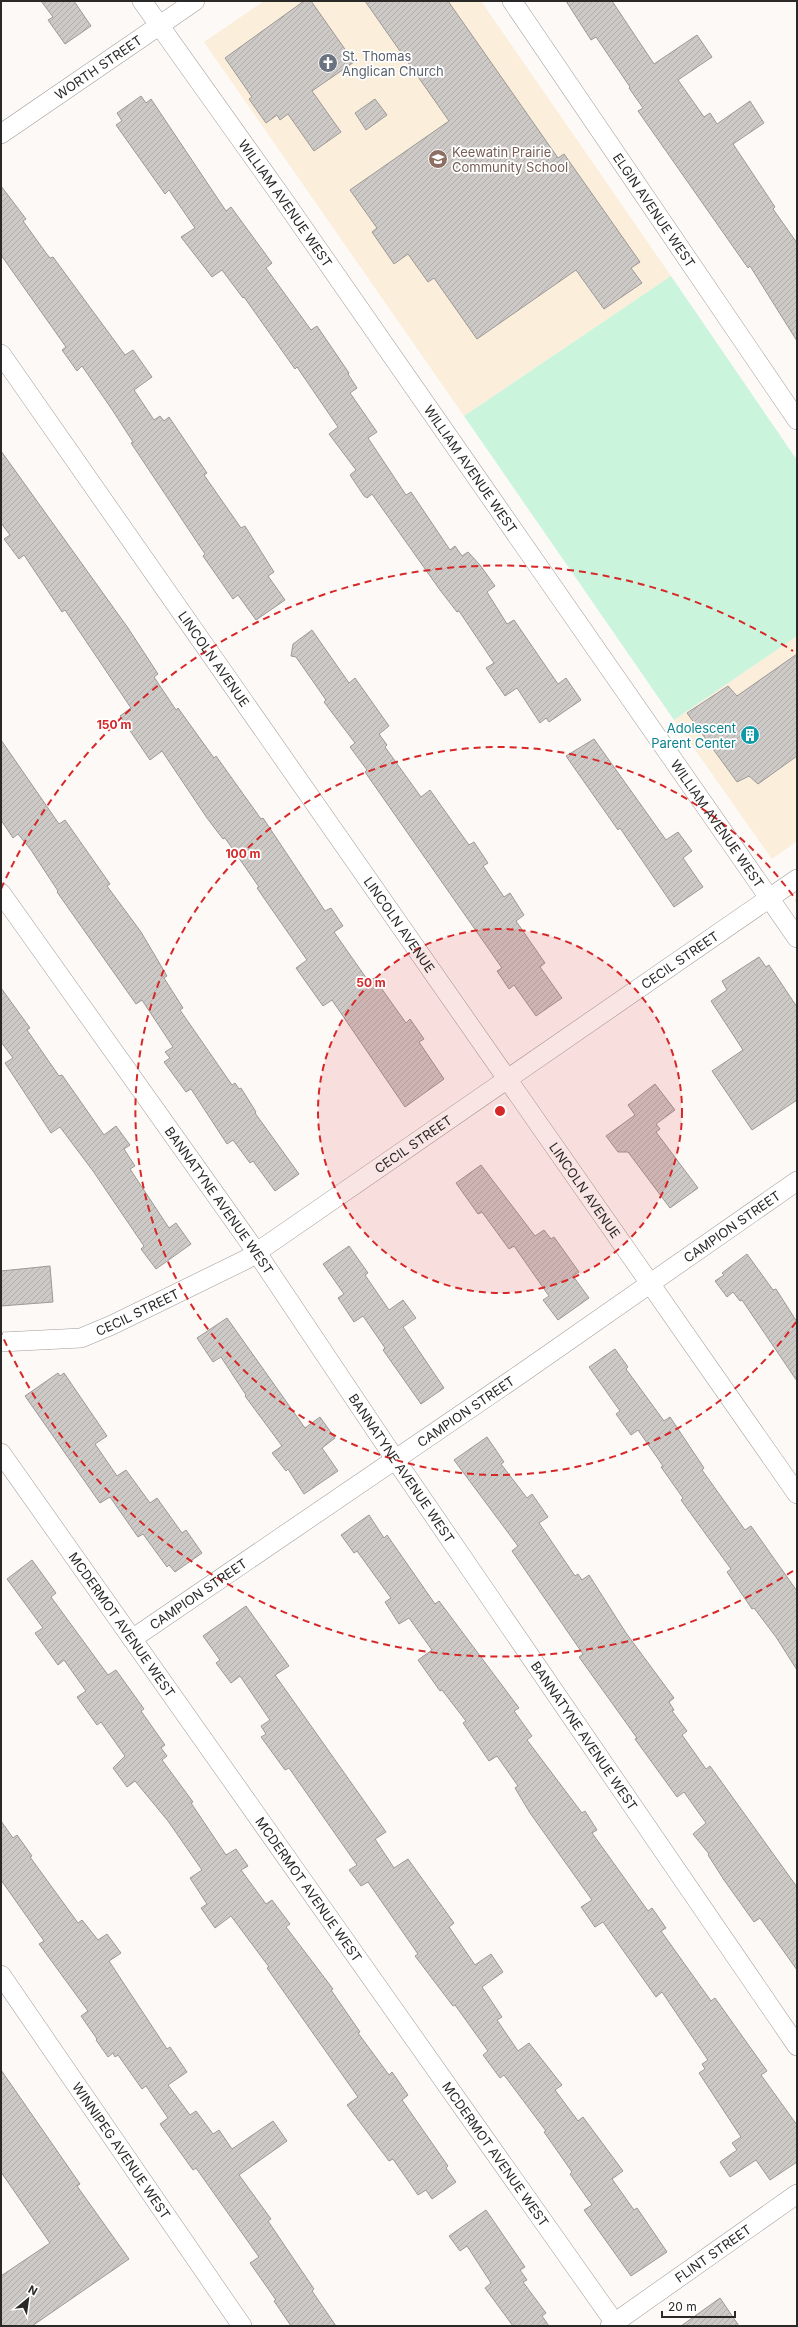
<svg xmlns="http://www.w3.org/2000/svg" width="798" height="2327" font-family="Inter,sans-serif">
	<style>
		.education { fill: #fbeeda }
		.park { fill: #cbf4dd }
		.building { fill: url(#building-hatch); stroke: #9d9997 }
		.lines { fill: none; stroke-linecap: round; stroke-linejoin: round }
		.minor-casing { stroke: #a09c9a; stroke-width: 20 }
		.minor { stroke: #fff; stroke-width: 19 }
		.ring { fill: none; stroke: #d62828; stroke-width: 2; stroke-dasharray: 7 5 }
		.labels { text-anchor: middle; stroke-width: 3.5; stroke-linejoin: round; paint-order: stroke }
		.worship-label { font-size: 13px; fill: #5b616d; stroke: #fff; text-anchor: start }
		.street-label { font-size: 13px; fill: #2a2928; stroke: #fff }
		.education-label { font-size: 13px; fill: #785e54; stroke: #fff; text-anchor: start }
		.culture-label { font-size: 13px; fill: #0d838f; stroke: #fff; text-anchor: end }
		.centre { fill: #d62828; stroke: #fff; stroke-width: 2 }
		.ring-label { font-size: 12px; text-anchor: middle; font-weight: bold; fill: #d62828; stroke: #fff; stroke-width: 3.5; stroke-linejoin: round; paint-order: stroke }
	</style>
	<defs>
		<pattern id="building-hatch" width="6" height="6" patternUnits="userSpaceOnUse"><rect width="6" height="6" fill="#cdc9c6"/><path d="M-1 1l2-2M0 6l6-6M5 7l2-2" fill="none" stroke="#b0adaa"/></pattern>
	</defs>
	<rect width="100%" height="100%" fill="#fdf9f6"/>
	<path class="education" d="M 264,1 L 481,1 L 671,276 L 464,416 L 204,42 Z
		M 797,636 L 797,841 L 772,859 L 674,720 Z"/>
	<path class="park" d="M 671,276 L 797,460 L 797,636 L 674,720 L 464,416 Z"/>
	<path class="building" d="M 41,1 L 74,1 L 91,26 L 65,44 L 48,20 L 53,17 Z
		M 304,1 L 311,1 L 354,62 L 312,91 L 341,132 L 314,151 L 288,114 L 280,120 L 277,115 L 266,123 L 249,99 L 252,97 L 225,58 Z
		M 365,1 L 448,1 L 558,158 L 564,154 L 640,262 L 631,268 L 642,283 L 604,309 L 576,270 L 477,339 L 434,278 L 428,282 L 408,254 L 394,264 L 372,232 L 377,228 L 350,190 L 449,121 Z
		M 566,1 L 612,1 L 654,64 L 697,35 L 712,57 L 678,80 L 704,117 L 710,113 L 717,124 L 750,101 L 764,123 L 733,144 L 775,207 L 773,209 L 797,243 L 797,341 L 750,266 L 748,268 L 638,111 L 643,108 L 629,88 L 630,87 L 596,37 L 591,40 Z
		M 141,96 L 146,103 L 151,99 L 226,211 L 231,207 L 272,263 L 266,268 L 311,330 L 317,326 L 349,373 L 348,374 L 357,388 L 350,393 L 377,432 L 368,438 L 406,495 L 411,492 L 450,550 L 455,546 L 462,556 L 468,552 L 480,565 L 495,586 L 487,592 L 507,624 L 514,620 L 558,684 L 566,678 L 581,700 L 549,722 L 546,718 L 540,723 L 517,688 L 505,696 L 486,668 L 494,663 L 459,611 L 457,612 L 440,590 L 372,494 L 367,498 L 364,496 L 350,475 L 356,470 L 329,434 L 338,427 L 297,367 L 295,369 L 244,297 L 243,298 L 222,270 L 212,277 L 181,237 L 195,228 L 169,190 L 165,194 L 116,125 L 122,121 L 117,113 Z
		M 375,99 L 387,115 L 366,130 L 355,113 Z
		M 1,186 L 26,219 L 23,221 L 46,253 L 50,258 L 53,257 L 125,355 L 133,350 L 152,377 L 134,390 L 154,420 L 160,416 L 164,421 L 169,417 L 207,473 L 204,475 L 241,528 L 245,526 L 274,572 L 268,576 L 285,600 L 256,620 L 238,595 L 233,599 L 203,556 L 205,554 L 131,443 L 133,442 L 113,411 L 82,366 L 77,371 L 62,350 L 66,347 L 1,255 Z
		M 1,451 L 128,628 L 158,674 L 154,677 L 176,710 L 178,708 L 214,758 L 216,756 L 261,819 L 263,818 L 325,911 L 331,908 L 343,926 L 334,932 L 369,982 L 374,978 L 406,1023 L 410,1019 L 424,1039 L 419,1042 L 444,1079 L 405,1107 L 332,1000 L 323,1006 L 296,968 L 307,960 L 257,888 L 259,887 L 225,838 L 223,839 L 207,818 L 162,751 L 150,760 L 120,716 L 131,708 L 65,610 L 62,612 L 24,555 L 19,559 L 4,539 L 10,535 L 1,523 Z
		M 312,630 L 349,683 L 355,678 L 389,726 L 379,734 L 387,745 L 385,747 L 421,797 L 430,790 L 469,845 L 474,842 L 488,863 L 483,866 L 504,897 L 510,893 L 524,915 L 516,921 L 545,963 L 540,967 L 562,998 L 536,1016 L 514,985 L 509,989 L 497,971 L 502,968 L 365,772 L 367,770 L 350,747 L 355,743 L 324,702 L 326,700 L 296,657 L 291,656 L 293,644 Z
		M 797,654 L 797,756 L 758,784 L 749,776 L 737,782 L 687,713 L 728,686 L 737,696 Z
		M 594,739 L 666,840 L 678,832 L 692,851 L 683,858 L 703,887 L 674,907 L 620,828 L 618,830 L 566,756 Z
		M 1,740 L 59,824 L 65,820 L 110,884 L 107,886 L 141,932 L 167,976 L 164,978 L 183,1008 L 180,1010 L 232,1085 L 235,1083 L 239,1089 L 241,1088 L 256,1112 L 255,1113 L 299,1174 L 275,1191 L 253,1161 L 250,1163 L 233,1140 L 227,1144 L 191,1089 L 186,1092 L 164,1062 L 170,1058 L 165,1052 L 173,1047 L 142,1000 L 136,1004 L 57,892 L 58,891 L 31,850 L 18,834 L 13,838 L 1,820 Z
		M 759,957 L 766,967 L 769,965 L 797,1007 L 797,1100 L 752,1130 L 712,1071 L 743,1050 L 711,1001 L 727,990 L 722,981 Z
		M 1,988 L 30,1028 L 27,1030 L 59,1076 L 62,1075 L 104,1135 L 116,1126 L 130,1145 L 124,1149 L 135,1166 L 130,1169 L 169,1228 L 176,1223 L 191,1244 L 156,1269 L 141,1249 L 144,1246 L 93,1171 L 60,1127 L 51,1133 L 5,1063 L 13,1058 L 1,1042 Z
		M 655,1084 L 675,1110 L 656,1124 L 660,1129 L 656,1132 L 698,1188 L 670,1208 L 628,1152 L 618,1152 L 606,1136 L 635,1115 L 628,1105 Z
		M 481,1165 L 535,1236 L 544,1230 L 551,1239 L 554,1237 L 579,1272 L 573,1276 L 589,1298 L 558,1320 L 543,1300 L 549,1296 L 514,1246 L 509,1249 L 482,1212 L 478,1214 L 456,1183 Z
		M 349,1246 L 368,1273 L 365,1275 L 389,1310 L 403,1300 L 416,1318 L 403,1327 L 444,1388 L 421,1404 L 383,1350 L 385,1348 L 363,1316 L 354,1322 L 338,1298 L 344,1294 L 323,1264 Z
		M 747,1254 L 773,1290 L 776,1289 L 797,1322 L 797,1381 L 742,1300 L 740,1301 L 733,1292 L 727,1297 L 715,1281 L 724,1275 L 722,1273 Z
		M 50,1266 L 53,1302 L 1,1306 L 1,1271 Z
		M 227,1318 L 305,1428 L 320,1417 L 335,1438 L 322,1448 L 338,1471 L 304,1494 L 288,1469 L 286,1471 L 272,1453 L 282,1446 L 245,1396 L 246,1395 L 221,1357 L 213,1362 L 197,1338 Z
		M 615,1349 L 628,1367 L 626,1369 L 664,1421 L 670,1417 L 704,1468 L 702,1470 L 745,1530 L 751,1526 L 797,1591 L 797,1670 L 776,1637 L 754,1608 L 752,1609 L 727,1572 L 731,1569 L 681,1500 L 683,1498 L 661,1467 L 663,1466 L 638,1430 L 631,1435 L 616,1414 L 620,1411 L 589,1367 Z
		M 58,1373 L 60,1376 L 64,1373 L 107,1436 L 95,1444 L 117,1476 L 126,1470 L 150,1503 L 157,1498 L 182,1533 L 186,1530 L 202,1553 L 175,1572 L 169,1565 L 167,1567 L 143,1534 L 138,1537 L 110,1497 L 100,1503 L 25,1396 Z
		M 487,1437 L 504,1462 L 501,1464 L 527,1498 L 532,1494 L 548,1517 L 539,1523 L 575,1576 L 578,1574 L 582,1580 L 589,1575 L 626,1633 L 674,1698 L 669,1702 L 674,1710 L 672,1711 L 687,1731 L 682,1735 L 706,1769 L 710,1766 L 797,1887 L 797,1970 L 760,1918 L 754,1922 L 724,1880 L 708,1855 L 709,1854 L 693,1834 L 706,1823 L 684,1792 L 677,1797 L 635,1739 L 637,1738 L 579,1657 L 583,1654 L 512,1551 L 518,1546 L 454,1460 Z
		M 369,1515 L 384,1538 L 387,1535 L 435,1604 L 439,1601 L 519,1708 L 514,1711 L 532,1736 L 527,1740 L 582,1813 L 585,1811 L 597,1830 L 592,1833 L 648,1911 L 652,1908 L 666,1928 L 661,1931 L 711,2001 L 715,1998 L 767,2071 L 761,2075 L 797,2125 L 797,2162 L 770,2180 L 756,2160 L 730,2177 L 720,2162 L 737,2150 L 732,2143 L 741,2137 L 699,2073 L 705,2069 L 702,2064 L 708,2060 L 662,1992 L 656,1997 L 603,1922 L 595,1927 L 581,1907 L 592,1900 L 530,1813 L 515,1788 L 518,1786 L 497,1756 L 489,1761 L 463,1723 L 466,1721 L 442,1690 L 440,1691 L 418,1660 L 432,1650 L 409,1618 L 399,1624 L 385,1602 L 391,1598 L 357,1551 L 354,1553 L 341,1535 Z
		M 32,1560 L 56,1593 L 51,1597 L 108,1675 L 116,1670 L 144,1709 L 141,1711 L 165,1745 L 161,1748 L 167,1756 L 162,1760 L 193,1802 L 191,1803 L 226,1855 L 236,1849 L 248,1866 L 241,1870 L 266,1904 L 272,1900 L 290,1924 L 286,1927 L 333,1989 L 331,1990 L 360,2032 L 358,2033 L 389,2075 L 392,2072 L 408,2095 L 402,2100 L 448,2166 L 446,2168 L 456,2182 L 432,2199 L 426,2190 L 418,2195 L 393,2159 L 389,2161 L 347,2105 L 358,2097 L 267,1968 L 269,1967 L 231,1916 L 215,1928 L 201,1908 L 207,1904 L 190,1878 L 202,1870 L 168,1821 L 135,1781 L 127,1787 L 113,1768 L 125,1756 L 101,1722 L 97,1725 L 77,1697 L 86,1691 L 64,1660 L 58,1665 L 35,1633 L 43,1628 L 7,1579 Z
		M 246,1606 L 289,1666 L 275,1675 L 386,1832 L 375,1839 L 394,1868 L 408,1859 L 454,1923 L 449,1927 L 475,1965 L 491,1954 L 503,1972 L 482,1987 L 502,2017 L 497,2020 L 518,2051 L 529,2043 L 562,2085 L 555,2090 L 578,2121 L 583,2117 L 623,2171 L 612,2179 L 634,2210 L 637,2208 L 667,2252 L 631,2276 L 584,2210 L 592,2205 L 570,2174 L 572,2172 L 544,2132 L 546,2131 L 504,2075 L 500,2078 L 483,2055 L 488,2051 L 455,2005 L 453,2006 L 415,1956 L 418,1954 L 368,1882 L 361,1886 L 349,1870 L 357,1865 L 289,1768 L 285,1770 L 261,1737 L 266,1734 L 261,1726 L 270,1720 L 240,1676 L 231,1683 L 216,1663 L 220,1660 L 203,1636 Z
		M 1,1821 L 13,1838 L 17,1835 L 32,1856 L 30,1857 L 78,1923 L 82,1920 L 98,1940 L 107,1934 L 121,1953 L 109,1961 L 167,2049 L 170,2047 L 187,2072 L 168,2085 L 190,2115 L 196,2111 L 213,2134 L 219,2130 L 232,2149 L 273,2121 L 287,2141 L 239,2175 L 271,2219 L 268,2221 L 314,2289 L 312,2291 L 336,2326 L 291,2326 L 274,2301 L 276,2300 L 250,2263 L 259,2257 L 196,2168 L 193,2170 L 160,2124 L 168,2118 L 146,2086 L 142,2089 L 118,2055 L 115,2057 L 113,2053 L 108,2057 L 96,2040 L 97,2039 L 81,2016 L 88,2011 L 39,1944 L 44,1941 L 1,1880 Z
		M 1,2070 L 80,2184 L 77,2186 L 129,2259 L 32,2326 L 1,2326 L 1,2276 L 50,2243 L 1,2172 Z
		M 486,2210 L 525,2267 L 520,2270 L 527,2280 L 523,2282 L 546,2313 L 542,2316 L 549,2326 L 513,2326 L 485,2288 L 491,2283 L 467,2246 L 460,2251 L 449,2236 Z
		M 720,2298 L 739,2326 L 681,2326 Z"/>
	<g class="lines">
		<defs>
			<g id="minor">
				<path id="s1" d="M 142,1 L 283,199 L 797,938"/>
				<path id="s2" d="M 512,1 L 797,420"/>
				<path id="s3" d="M 1,134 L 195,1"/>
				<path id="s4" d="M 1,354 L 797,1494"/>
				<path id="s5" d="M 1,893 L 257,1253 L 395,1459 L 797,2046"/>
				<path id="s6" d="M 1,1342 L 81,1338 L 112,1325 L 247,1259 L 797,879"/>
				<path id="s7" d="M 1,1453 L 617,2326"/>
				<path id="s8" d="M 132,1639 L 522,1373 L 797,1181"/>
				<path id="s9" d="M 1,1975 L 242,2326"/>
				<path id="s10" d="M 610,2326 L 797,2194"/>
			</g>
		</defs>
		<use href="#minor" class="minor-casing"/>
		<use href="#minor" class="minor"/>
	</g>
	<circle cx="500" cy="1111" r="182" fill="#d62828" fill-opacity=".12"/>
	<g class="ring">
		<circle cx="500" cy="1111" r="182"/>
		<path d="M796 1322A364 364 0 1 1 796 900"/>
		<path d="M793 1571A546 546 0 0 1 1 1333M1 889A546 546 0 0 1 793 651"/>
	</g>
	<defs>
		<symbol id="church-disc" viewBox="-11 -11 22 22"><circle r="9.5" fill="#6b7280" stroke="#fff"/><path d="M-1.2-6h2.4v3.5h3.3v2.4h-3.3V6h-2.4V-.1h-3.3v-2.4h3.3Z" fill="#fff"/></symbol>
		<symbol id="school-disc" viewBox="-11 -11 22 22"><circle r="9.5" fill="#8d6e63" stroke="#fff"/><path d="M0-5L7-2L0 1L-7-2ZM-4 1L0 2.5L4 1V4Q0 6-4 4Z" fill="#fff"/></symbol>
		<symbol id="building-disc" viewBox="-11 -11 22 22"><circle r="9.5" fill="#0f9aa8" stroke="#fff"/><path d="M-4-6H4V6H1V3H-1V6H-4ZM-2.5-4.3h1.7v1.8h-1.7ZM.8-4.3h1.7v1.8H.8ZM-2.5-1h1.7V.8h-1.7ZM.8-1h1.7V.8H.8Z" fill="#fff"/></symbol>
	</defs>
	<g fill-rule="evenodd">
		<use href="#church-disc" x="317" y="52" width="22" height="22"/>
		<use href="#school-disc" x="427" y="148" width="22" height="22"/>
		<use href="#building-disc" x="739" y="724" width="22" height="22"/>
	</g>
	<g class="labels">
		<g class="worship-label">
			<text x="342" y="61">St. Thomas<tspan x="342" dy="15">Anglican Church</tspan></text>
		</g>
		<g class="street-label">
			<text dy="5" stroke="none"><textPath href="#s3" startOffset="118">WORTH STREET</textPath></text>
			<text dy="5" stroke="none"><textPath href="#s1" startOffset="248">WILLIAM AVENUE WEST</textPath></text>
			<text dy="5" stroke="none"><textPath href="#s2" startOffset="253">ELGIN AVENUE WEST</textPath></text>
			<text dy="5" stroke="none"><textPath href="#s1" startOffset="572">WILLIAM AVENUE WEST</textPath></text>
			<text dy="5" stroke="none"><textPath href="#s4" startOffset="372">LINCOLN AVENUE</textPath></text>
			<text dy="5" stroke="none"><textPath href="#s1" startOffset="1004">WILLIAM AVENUE WEST</textPath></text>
			<text dy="5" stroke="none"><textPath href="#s4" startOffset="696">LINCOLN AVENUE</textPath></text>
			<text dy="5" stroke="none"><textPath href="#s6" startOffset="790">CECIL STREET</textPath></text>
			<text dy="5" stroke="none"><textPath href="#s6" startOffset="466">CECIL STREET</textPath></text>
			<text dy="5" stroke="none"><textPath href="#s4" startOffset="1020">LINCOLN AVENUE</textPath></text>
			<text dy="5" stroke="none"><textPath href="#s5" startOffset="377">BANNATYNE AVENUE WEST</textPath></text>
			<text dy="5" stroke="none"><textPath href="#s8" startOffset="728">CAMPION STREET</textPath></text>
			<text dy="5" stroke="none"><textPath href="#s6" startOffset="142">CECIL STREET</textPath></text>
			<text dy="5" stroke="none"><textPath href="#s8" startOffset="404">CAMPION STREET</textPath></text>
			<text dy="5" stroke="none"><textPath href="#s5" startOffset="701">BANNATYNE AVENUE WEST</textPath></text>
			<text dy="5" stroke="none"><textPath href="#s8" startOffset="80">CAMPION STREET</textPath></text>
			<text dy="5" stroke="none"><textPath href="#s7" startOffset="210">MCDERMOT AVENUE WEST</textPath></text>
			<text dy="5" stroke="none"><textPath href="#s5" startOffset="1025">BANNATYNE AVENUE WEST</textPath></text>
			<text dy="5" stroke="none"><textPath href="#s7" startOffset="534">MCDERMOT AVENUE WEST</textPath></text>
			<text dy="5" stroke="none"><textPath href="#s9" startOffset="213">WINNIPEG AVENUE WEST</textPath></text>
			<text dy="5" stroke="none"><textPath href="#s7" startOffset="858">MCDERMOT AVENUE WEST</textPath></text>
			<text dy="5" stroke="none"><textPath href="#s10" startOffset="126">FLINT STREET</textPath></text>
		</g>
		<g class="education-label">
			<text x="452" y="157">Keewatin Prairie<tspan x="452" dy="15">Community School</tspan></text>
		</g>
		<g class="culture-label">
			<text x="736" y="733">Adolescent<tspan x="736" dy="15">Parent Center</tspan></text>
		</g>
	</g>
	<circle cx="500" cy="1111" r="6" class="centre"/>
	<g class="ring-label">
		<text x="114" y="729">150 m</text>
		<text x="243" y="858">100 m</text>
		<text x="371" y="987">50 m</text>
	</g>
	<rect width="798" height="2327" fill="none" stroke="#2a2928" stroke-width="4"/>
	<g transform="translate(28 2299) rotate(29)" stroke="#ffffff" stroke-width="3" paint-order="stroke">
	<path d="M0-3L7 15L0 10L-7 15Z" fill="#2a2928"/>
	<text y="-6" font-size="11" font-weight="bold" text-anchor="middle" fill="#2a2928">N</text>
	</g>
	<path d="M662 2311v6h73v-6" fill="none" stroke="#2a2928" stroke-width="2"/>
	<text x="668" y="2311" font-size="12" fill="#2a2928" stroke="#ffffff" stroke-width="3" paint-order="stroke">20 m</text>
</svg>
